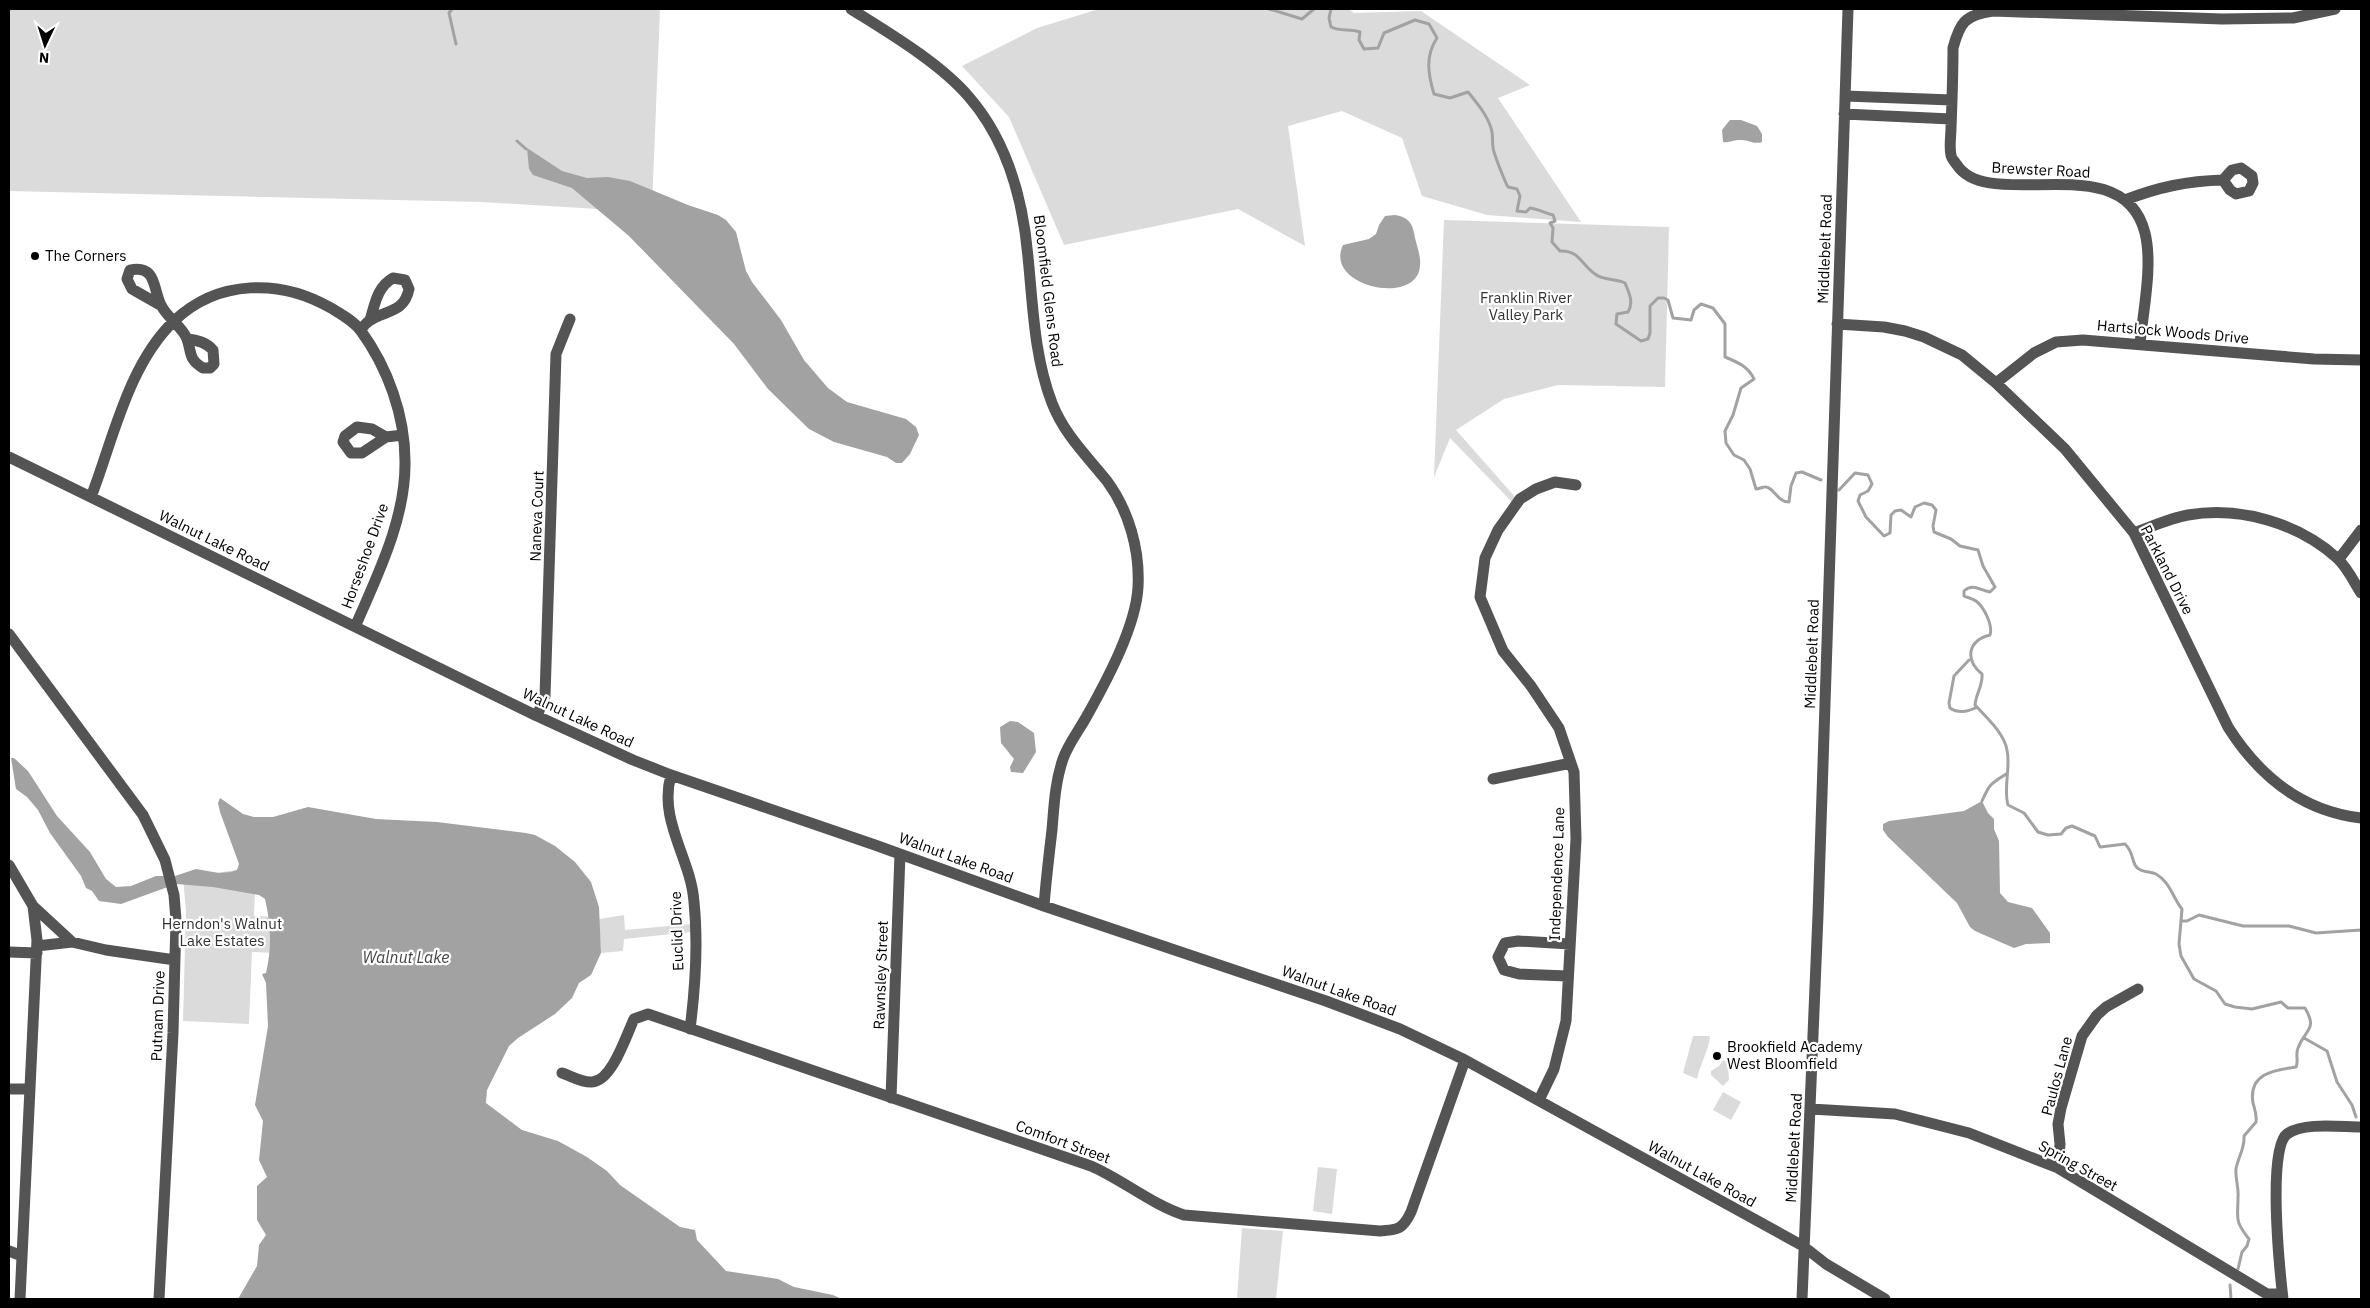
<svg xmlns="http://www.w3.org/2000/svg" width="2370" height="1308" font-family="'IBM Plex Sans',sans-serif">
	<style>
		.green { fill: #dbdbdb }
		.water { fill: #a2a2a2 }
		.lines { fill: none; stroke-linecap: round; stroke-linejoin: round }
		.stream { stroke: #a2a2a2; stroke-width: 3 }
		.minor { stroke: #545454; stroke-width: 11 }
		.poi-dot { fill: #000; stroke: #fff; stroke-width: 2 }
		.labels { text-anchor: middle; stroke-width: 4.5; stroke-linejoin: round; paint-order: stroke }
		.street-label { font-size: 15px; fill: #000; stroke: #fff }
		.poi-label { font-size: 15px; fill: #000; stroke: #fff; text-anchor: start }
		.park-label { font-size: 15px; fill: #323232; stroke: #fff }
		.water-label { font-size: 16px; font-style: italic; fill: #434343; stroke: #fff }
	</style>
	<rect width="100%" height="100%" fill="#fff"/>
	<path class="green" d="M 9,9 L 660,9 L 652,207 L 596,206 L 598,209 L 482,202 L 9,191 Z
		M 1099,9 L 1348,9 L 1354,13 L 1421,11 L 1530,85 L 1498,98 L 1581,222 L 1487,215 L 1422,196 L 1402,138 L 1342,111 L 1288,126 L 1305,246 L 1238,209 L 1064,245 L 1009,117 L 962,66 L 1037,28 Z
		M 1444,220 L 1669,227 L 1665,387 L 1558,385 L 1504,399 L 1456,430 L 1516,498 L 1512,502 L 1450,438 L 1434,477 Z
		M 256,867 L 254,916 L 299,918 L 297,954 L 252,952 L 249,1024 L 183,1021 L 186,911 L 183,878 Z
		M 624,915 L 625,930 L 691,924 L 691,932 L 624,939 L 623,951 L 601,953 L 599,919 Z
		M 1693,1036 L 1710,1036 C 1709,1050 1700,1064 1697,1079 L 1683,1073 Z
		M 1723,1060 L 1728,1063 L 1729,1080 L 1723,1086 L 1711,1075 L 1711,1071 L 1719,1066 Z
		M 1723,1092 L 1741,1102 L 1731,1120 L 1713,1110 Z
		M 1318,1167 L 1337,1169 L 1332,1214 L 1313,1211 Z
		M 1242,1228 L 1283,1231 L 1276,1299 L 1237,1299 Z"/>
	<path class="water" d="M 1730,120 L 1741,120 L 1757,126 L 1762,134 L 1762,142 C 1753,145 1749,139 1740,140 C 1733,140 1730,143 1723,142 L 1722,130 Z
		M 527,148 L 562,171 L 587,178 L 608,177 L 630,181 L 688,205 L 718,215 L 726,220 L 736,232 L 746,271 L 752,282 L 781,320 L 804,360 L 828,388 L 847,402 L 906,419 L 916,427 L 919,435 L 910,454 L 902,463 L 896,463 L 887,457 L 834,442 L 809,429 L 768,389 L 734,344 L 629,236 L 572,188 L 533,175 L 529,169 Z
		M 1395,215 C 1409,217 1413,224 1415,238 C 1417,246 1421,257 1420,265 C 1419,307 1323,287 1343,245 L 1369,239 L 1376,234 L 1379,225 L 1385,216 Z
		M 1010,721 L 1018,722 L 1034,733 L 1036,752 L 1023,773 L 1011,772 L 1010,767 L 1014,759 L 1001,743 L 1000,727 Z
		M 11,758 L 14,758 L 28,771 L 57,816 L 90,852 L 106,879 L 116,887 L 131,886 L 156,876 L 175,876 L 196,869 L 219,873 L 231,872 L 237,870 L 239,864 L 220,812 L 218,803 L 220,798 L 243,814 L 254,817 L 273,817 L 308,807 L 376,819 L 437,822 L 526,833 L 535,835 L 555,846 L 575,862 L 591,882 L 599,907 L 601,953 L 591,975 L 579,983 L 572,998 L 555,1014 L 518,1038 L 509,1046 L 487,1090 L 486,1103 L 522,1130 L 558,1141 L 587,1157 L 607,1171 L 620,1185 L 680,1227 L 695,1230 L 697,1240 L 726,1271 L 778,1279 L 794,1287 L 833,1295 L 842,1299 L 238,1299 L 257,1266 L 259,1245 L 266,1235 L 257,1220 L 257,1186 L 267,1177 L 259,1160 L 263,1121 L 255,1105 L 268,1026 L 266,983 L 262,974 L 266,973 C 272,947 271,925 265,899 L 259,895 L 213,887 L 176,884 L 121,904 L 99,901 L 92,891 L 86,888 L 81,876 L 50,833 L 38,810 L 27,797 L 16,789 Z
		M 1982,801 L 1988,813 L 1994,819 L 1994,829 L 1999,841 L 2000,893 L 2008,902 L 2032,908 L 2050,933 L 2050,943 L 2026,944 L 2014,948 L 1975,931 L 1970,927 L 1957,903 L 1888,837 L 1883,830 L 1883,824 L 1889,821 L 1964,811 Z"/>
	<g class="lines">
		<path class="stream" d="M 452,9 L 449,13 L 456,44
			M 1269,9 L 1302,19 L 1314,9
			M 1331,9 L 1329,18 L 1331,27 C 1341,32 1350,28 1360,32 L 1359,40 L 1364,49 L 1378,48 L 1384,33 L 1415,20 L 1429,24 L 1437,38 C 1425,56 1428,74 1434,94 L 1450,98 L 1468,92 C 1477,103 1489,117 1492,132 C 1493,137 1492,142 1493,147 C 1493,152 1505,182 1508,187 L 1517,189 L 1520,196 L 1517,211 L 1526,212 L 1530,208 C 1538,209 1545,213 1553,215 L 1555,221 L 1550,223 L 1553,228 L 1552,242 L 1560,251 C 1579,250 1581,264 1595,274 C 1604,281 1614,278 1625,283 C 1629,293 1634,302 1628,312 L 1617,314 L 1616,324 L 1641,341 L 1648,339 L 1650,333 L 1650,306 L 1658,298 L 1664,298 L 1668,300 L 1673,318 L 1691,320 L 1694,310 L 1701,304 L 1713,308 L 1725,324 L 1725,357 C 1737,362 1748,366 1754,379 L 1741,388 L 1733,415 L 1725,431 L 1726,443 L 1734,455 L 1744,460 L 1750,469 L 1756,489 C 1759,489 1762,487 1765,487 C 1773,486 1777,502 1789,502 L 1791,486 L 1796,473 L 1802,472 L 1821,480
			M 517,141 L 526,149
			M 1839,490 L 1855,473 L 1868,475 L 1872,484 L 1868,491 L 1860,495 L 1858,501 L 1866,517 L 1884,536 L 1890,533 L 1891,515 L 1895,511 L 1901,510 L 1911,517 L 1915,507 L 1924,503 L 1932,505 L 1936,510 L 1933,526 L 1934,532 L 1951,539 L 1960,546 L 1978,550 L 1983,566 L 1995,587 L 1990,592 C 1979,590 1973,583 1964,591 L 1964,596 C 1968,598 1972,598 1976,601 C 1984,607 1993,625 1990,635 C 1967,641 1965,660 1982,674 C 1983,686 1976,693 1975,705 C 1986,717 2004,733 2007,750 C 2011,768 2003,787 2008,805 L 2024,813 L 2038,832 L 2048,835 L 2061,834 L 2066,828 L 2072,826 L 2095,836 L 2100,847 L 2125,844 C 2133,852 2131,857 2135,865 C 2139,873 2150,871 2156,874 C 2170,882 2173,898 2182,909 L 2179,944 L 2181,956 L 2194,979 L 2216,991 L 2225,1004 L 2235,1007 L 2252,1009 L 2281,1002 L 2288,1008 L 2305,1008 C 2318,1030 2305,1029 2298,1048 C 2295,1055 2299,1061 2296,1067 C 2275,1070 2248,1073 2253,1103 C 2255,1110 2257,1115 2256,1122 L 2244,1136 C 2245,1149 2238,1157 2236,1169 C 2235,1178 2239,1188 2238,1197 C 2238,1219 2234,1220 2249,1239 L 2247,1246 L 2242,1252 L 2238,1269
			M 1969,660 L 1954,676 L 1949,703 L 1950,708 C 1959,714 1968,712 1977,707
			M 1982,801 C 1990,783 1990,785 2006,774
			M 2182,921 L 2187,921 L 2199,915 L 2243,926 L 2289,926 L 2316,933 L 2361,930
			M 2304,1038 L 2327,1051 L 2337,1082 L 2352,1105 L 2356,1117
			M 2230,1285 L 2231,1299"/>
		<path class="minor" d="M 851,9 C 889,33 940,63 969,97 C 1008,142 1023,199 1028,257 C 1033,306 1034,356 1052,403 C 1064,434 1086,455 1107,481 C 1129,511 1140,550 1138,587 C 1136,626 1107,680 1088,714 C 1080,729 1068,744 1063,759 C 1055,782 1054,806 1052,830 C 1049,855 1046,880 1044,906
			M 1845,96 L 1952,100
			M 1844,114 L 1951,119
			M 2241,168 L 2252,176 L 2253,183 L 2249,191 L 2236,194 L 2230,190 L 2223,180 L 2232,170 Z
			M 2125,200 C 2159,187 2187,181 2223,180
			M 160,305 L 132,289 L 127,279 L 130,270 C 157,264 153,290 161,305 C 167,318 183,327 187,339 C 192,353 188,359 203,368 L 210,368 L 214,364 L 213,350 C 206,342 197,340 187,339
			M 1837,324 L 1884,327 L 1905,331 L 1924,337 L 1962,355 L 1996,383 L 2065,449 L 2134,533 L 2228,727 C 2259,776 2302,811 2361,818
			M 360,330 C 363,327 366,323 369,321 C 384,310 404,314 409,289 L 405,280 L 393,278 C 377,287 375,304 370,320
			M 2140,344 C 2143,311 2153,265 2145,233 C 2123,145 1989,214 1957,165 C 1955,162 1951,158 1951,155 C 1949,147 1951,136 1951,128 C 1952,102 1953,75 1953,48 C 1960,22 1965,15 1993,11 L 2222,19 L 2293,18 L 2335,9
			M 1996,383 L 2034,353 L 2056,342 L 2083,340 L 2314,359 L 2361,360
			M 386,437 L 362,453 L 351,453 L 343,442 L 345,436 L 357,427 L 372,429 L 386,437 L 403,435
			M 9,457 L 537,716 L 633,760 L 671,775 L 875,845 L 1044,906 L 1326,1001 L 1400,1029 L 1465,1060 L 1803,1246 L 1826,1264 L 1885,1299
			M 91,497 C 113,440 128,365 174,321 C 218,279 281,279 331,308 C 341,314 354,321 361,331 C 388,368 405,416 405,461 C 406,519 377,576 355,627
			M 2134,533 C 2151,527 2170,518 2188,515 C 2240,506 2298,523 2337,558 C 2347,567 2354,582 2361,593
			M 2339,559 L 2361,530
			M 9,634 L 143,815 L 165,860 L 174,895 L 176,920 L 173,1033 L 159,1299
			M 537,716 L 545,696 L 556,354 L 570,319
			M 671,775 C 658,821 691,858 694,902 C 698,941 695,990 690,1029
			M 1493,779 L 1571,763
			M 9,865 L 33,906 L 37,940 L 20,1299
			M 33,906 L 72,942
			M 37,946 L 72,942 L 106,950 L 175,960
			M 9,952 L 37,953
			M 1567,976 L 1519,974 L 1504,970 L 1498,957 L 1505,943 L 1518,941 L 1570,944
			M 562,1073 C 571,1076 583,1083 592,1082 C 612,1081 626,1036 634,1019 L 648,1014 L 1091,1166 C 1123,1180 1151,1204 1184,1215 L 1380,1231 C 1398,1230 1403,1229 1411,1212 L 1465,1060
			M 9,1089 L 29,1089
			M 891,1098 L 900,854
			M 1539,1100 L 1554,1069 L 1566,1021 L 1576,839 L 1574,772 L 1559,728 L 1531,686 L 1503,651 L 1480,597 L 1485,558 L 1498,530 L 1520,499 L 1536,489 L 1555,482 L 1576,485
			M 1811,1109 L 1895,1114 L 1969,1133 L 2058,1168 L 2267,1294 L 2282,1294
			M 2058,1168 L 2060,1144 L 2058,1124 L 2061,1108 L 2082,1036 L 2097,1015 L 2106,1007 L 2138,989
			M 9,1251 L 22,1256
			M 1802,1299 L 1818,915 L 1848,9
			M 2283,1299 C 2280,1273 2267,1149 2287,1134 C 2303,1122 2341,1127 2361,1127"/>
	</g>
	<g class="poi-dot">
		<circle cx="35" cy="256" r="5"/>
		<circle cx="1717" cy="1056" r="5"/>
	</g>
	<g class="labels">
		<g class="street-label">
			<text transform="translate(2041 170) rotate(3)" y="5">Brewster Road</text>
			<text transform="translate(1825 249) rotate(-88)" y="5">Middlebelt Road</text>
			<text transform="translate(1048 291) rotate(83)" y="5">Bloomfield Glens Road</text>
			<text transform="translate(2173 332) rotate(5)" y="5">Hartslock Woods Drive</text>
			<text transform="translate(537 516) rotate(-88)" y="5">Naneva Court</text>
			<text transform="translate(214 541) rotate(26)" y="5">Walnut Lake Road</text>
			<text transform="translate(365 556) rotate(-70)" y="5">Horseshoe Drive</text>
			<text transform="translate(2167 570) rotate(63)" y="5">Parkland Drive</text>
			<text transform="translate(1812 654) rotate(-88)" y="5">Middlebelt Road</text>
			<text transform="translate(578 718) rotate(25)" y="5">Walnut Lake Road</text>
			<text transform="translate(956 858) rotate(20)" y="5">Walnut Lake Road</text>
			<text transform="translate(1557 874) rotate(-88)" y="5">Independence Lane</text>
			<text transform="translate(677 931) rotate(-92)" y="5">Euclid Drive</text>
			<text transform="translate(881 975) rotate(-88)" y="5">Rawnsley Street</text>
			<text transform="translate(1339 991) rotate(20)" y="5">Walnut Lake Road</text>
			<text transform="translate(158 1016) rotate(-88)" y="5">Putnam Drive</text>
			<text transform="translate(2057 1076) rotate(-75)" y="5">Paulos Lane</text>
			<text transform="translate(1063 1142) rotate(20)" y="5">Comfort Street</text>
			<text transform="translate(1794 1148) rotate(-87)" y="5">Middlebelt Road</text>
			<text transform="translate(2078 1166) rotate(29)" y="5">Spring Street</text>
			<text transform="translate(1702 1174) rotate(29)" y="5">Walnut Lake Road</text>
		</g>
		<g class="poi-label">
			<text x="45" y="261">The Corners</text>
			<text x="1727" y="1052">Brookfield Academy<tspan x="1727" dy="17">West Bloomfield</tspan></text>
		</g>
		<g class="park-label">
			<text x="1526" y="303">Franklin River<tspan x="1526" dy="17">Valley Park</tspan></text>
			<text x="222" y="929">Herndon's Walnut<tspan x="222" dy="17">Lake Estates</tspan></text>
		</g>
		<g class="water-label">
			<text x="406" y="963">Walnut Lake</text>
		</g>
	</g>
	<rect width="2370" height="1308" fill="none" stroke="#000000" stroke-width="20"/>
	<g transform="translate(45 45) rotate(184)" stroke="#ffffff" stroke-width="4" paint-order="stroke">
	<path d="M0-4L9 19L0 12L-9 19Z" fill="#000000"/>
	<text y="-8" font-size="14" font-weight="bold" text-anchor="middle" fill="#000000">N</text>
	</g>
</svg>
